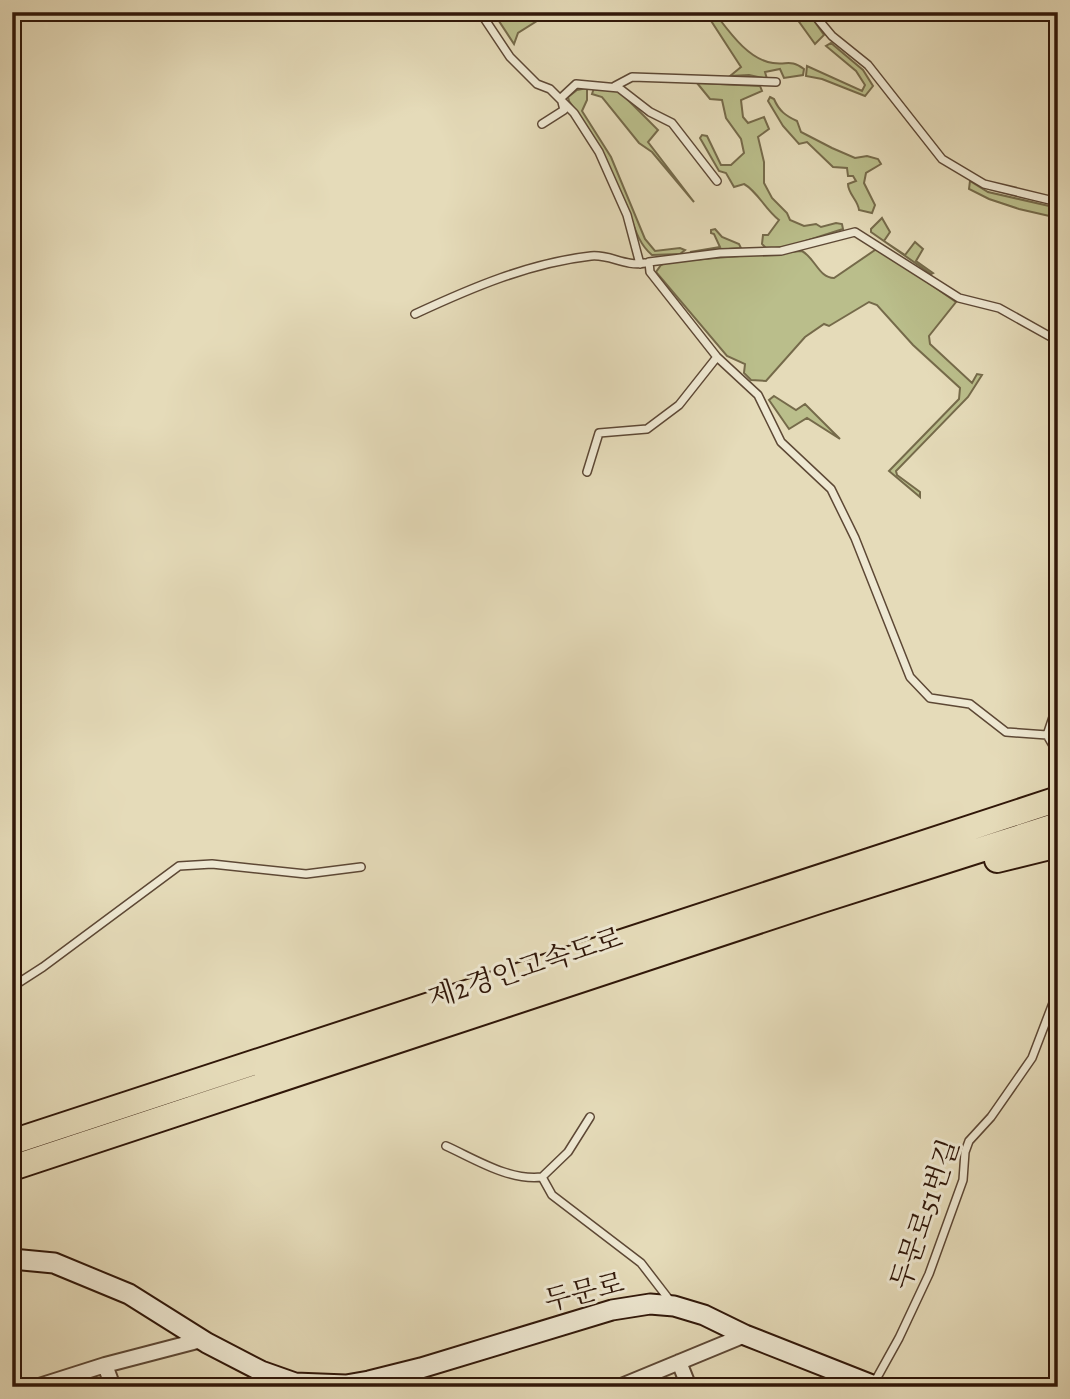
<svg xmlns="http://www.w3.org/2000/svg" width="1070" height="1399" font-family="Alegreya,'Noto Serif KR',serif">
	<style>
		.green { fill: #babe8b; stroke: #756a4a; stroke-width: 2 }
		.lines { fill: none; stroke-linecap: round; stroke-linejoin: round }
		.lane-casing { stroke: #5d4835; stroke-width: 10 }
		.street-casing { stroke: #5d4835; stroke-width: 18 }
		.secondary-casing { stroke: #301709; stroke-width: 23 }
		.highway-casing { stroke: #301709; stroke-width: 28 }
		.lane { stroke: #eee8d2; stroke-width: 7 }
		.street { stroke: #eee8d2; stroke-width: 14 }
		.secondary { stroke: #eee8d2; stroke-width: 19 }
		.highway { stroke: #e5dbb9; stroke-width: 24 }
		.labels { text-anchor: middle; stroke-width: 6; stroke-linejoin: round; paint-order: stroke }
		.street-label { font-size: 28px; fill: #301709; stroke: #eee8d2 }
	</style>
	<rect width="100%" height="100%" fill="#e5dbb9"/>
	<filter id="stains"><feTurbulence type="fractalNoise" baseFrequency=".00286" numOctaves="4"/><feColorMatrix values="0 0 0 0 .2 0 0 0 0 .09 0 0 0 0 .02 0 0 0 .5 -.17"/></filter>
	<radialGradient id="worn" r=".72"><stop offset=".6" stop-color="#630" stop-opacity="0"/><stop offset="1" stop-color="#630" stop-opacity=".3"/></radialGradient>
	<path class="green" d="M 493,12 L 588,12 L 574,17 L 545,16 L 518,33 L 514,44 Z
		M 714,12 C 728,30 748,60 773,63 C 788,65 790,59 804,69 L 803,75 L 784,78 L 780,69 L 765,72 L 767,79 L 749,75 L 730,76 L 741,67 L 706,13 Z
		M 792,12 L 808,12 L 824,35 L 815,44 Z
		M 831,43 L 863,70 L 873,86 L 865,96 L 822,79 L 806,76 L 807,66 L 862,91 L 865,85 L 856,71 L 826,46 Z
		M 697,83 L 760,86 L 762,91 L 741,100 L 743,117 L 748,123 L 764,117 L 769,129 L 758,137 L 764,162 L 764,183 L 772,198 L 787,213 L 790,220 L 804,226 L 816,224 L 821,227 L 836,223 L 842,224 L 843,229 L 790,246 L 767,249 L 762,244 L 763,235 L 768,235 L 779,220 C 765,209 757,191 744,184 L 734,187 L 726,173 L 719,171 L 700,138 L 702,135 L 707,136 L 721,165 L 731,165 L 744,153 L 741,139 L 726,118 L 722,100 L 710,99 Z
		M 587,88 L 587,100 L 582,111 L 611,157 L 645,239 L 655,251 L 680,248 L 685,250 L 680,254 L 652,255 C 636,242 633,220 625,202 C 608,166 592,132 569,101 L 568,97 L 577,90 Z
		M 594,88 L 619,91 L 658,130 L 648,142 L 694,202 L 652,152 L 639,143 L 602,97 L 592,94 Z
		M 770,97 L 774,99 C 779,111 786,116 797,121 L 801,132 L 832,148 L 855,158 L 867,156 L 878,159 L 881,164 L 866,173 L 864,183 L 875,205 L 872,213 L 859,210 C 858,200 848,194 848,184 L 856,181 L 853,176 L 848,176 L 847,168 L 833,167 L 807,142 L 799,144 L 783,126 L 768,101 Z
		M 970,181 L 988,192 L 1058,208 L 1058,218 L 1019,209 L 989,199 L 969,189 Z
		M 882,218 L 890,232 L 884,241 L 905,255 L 915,242 L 923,249 L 916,261 L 933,273 L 931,274 L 871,232 L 871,229 Z
		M 715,229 L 722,237 L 739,244 L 741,248 L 690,252 L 720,247 L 714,234 L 711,233 L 711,230 Z
		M 875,250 L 881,250 L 956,302 L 929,336 L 930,344 L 972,383 L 977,374 L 982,375 L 968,397 L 896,471 L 897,475 L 920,492 L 920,497 L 889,471 L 959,399 L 960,388 L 913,345 L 877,305 L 869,302 L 829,326 L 824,324 L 805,337 L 766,381 L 751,380 L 744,373 L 745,364 L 727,356 L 656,272 L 661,265 L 667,262 L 802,251 C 815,258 819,278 834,278 Z
		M 774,396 L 796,410 L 805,404 L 840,439 L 807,418 L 789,429 L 769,400 Z"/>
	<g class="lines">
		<defs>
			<path id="lane" d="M 480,12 L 510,57 L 537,84 L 550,89 L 574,113 L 599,152 L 627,215 L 640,264
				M 812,12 L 832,36 L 868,65 L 942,159 L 984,184 L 1058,202
				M 615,86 L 632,77 L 776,82
				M 542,124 L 564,110 L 561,98 L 576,84 L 619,88 L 650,112 L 672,123 L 717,181
				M 415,314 C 471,288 529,263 591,256 C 610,254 625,267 645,263
				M 1058,341 L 999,308 L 959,298 L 855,232 L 781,251 L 720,253 L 649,262 L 650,272 L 717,357 L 758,395 L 781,442 L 831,489 L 855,538 L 910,677 L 930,698 L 970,704 L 1006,732 L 1047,735 L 1058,729
				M 587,472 L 599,433 L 647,429 L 679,405 L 717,357
				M 1058,702 L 1047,735 L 1058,754
				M 12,987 L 43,967 L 179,866 L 212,864 L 306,874 L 361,867
				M 590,1117 L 568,1152 L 542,1177 L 552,1195 L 641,1263 L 671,1302
				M 446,1146 C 475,1159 509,1181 542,1177
				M 874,1383 L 899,1338 L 929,1274 L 963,1180 L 965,1152 L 969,1141 L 991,1117 L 1032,1058 L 1058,990"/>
			<path id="street" d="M 679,1362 L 689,1387
				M 105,1365 L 113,1387
				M 36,1387 L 105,1365 L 201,1340
				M 619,1387 L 745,1335"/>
			<path id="secondary" d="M 12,1259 L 54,1263 L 129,1294 L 207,1343 L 261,1371 L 295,1383 L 346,1385 L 369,1381 L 421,1368 L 612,1310 L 650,1304 L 674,1306 L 704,1315 L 745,1335 L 877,1387"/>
			<path id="highway" d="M 997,860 L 1058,845
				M 12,1142 L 1058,799
				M 12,1168 L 819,901 L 1058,825"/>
		</defs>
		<use href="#lane" class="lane-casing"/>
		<use href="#street" class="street-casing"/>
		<use href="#secondary" class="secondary-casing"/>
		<use href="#highway" class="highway-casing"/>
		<use href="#lane" class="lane"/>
		<use href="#street" class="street"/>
		<use href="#secondary" class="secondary"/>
		<use href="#highway" class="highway"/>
	</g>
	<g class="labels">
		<g class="street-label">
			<text transform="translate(525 967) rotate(-18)" y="10">제2경인고속도로</text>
			<text transform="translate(924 1214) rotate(-71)" y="10">두문로51번길</text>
			<text transform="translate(584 1291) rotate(-14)" y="10">두문로</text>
		</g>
	</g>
	<rect width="1070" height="1399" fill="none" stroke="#e5dbb9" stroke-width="42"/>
	<rect x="14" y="14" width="1042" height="1371" fill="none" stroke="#301709" stroke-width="3.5"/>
	<rect x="21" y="21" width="1028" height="1357" fill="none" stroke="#301709" stroke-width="2"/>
	<rect width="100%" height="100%" filter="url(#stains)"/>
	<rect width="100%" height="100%" fill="url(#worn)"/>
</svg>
